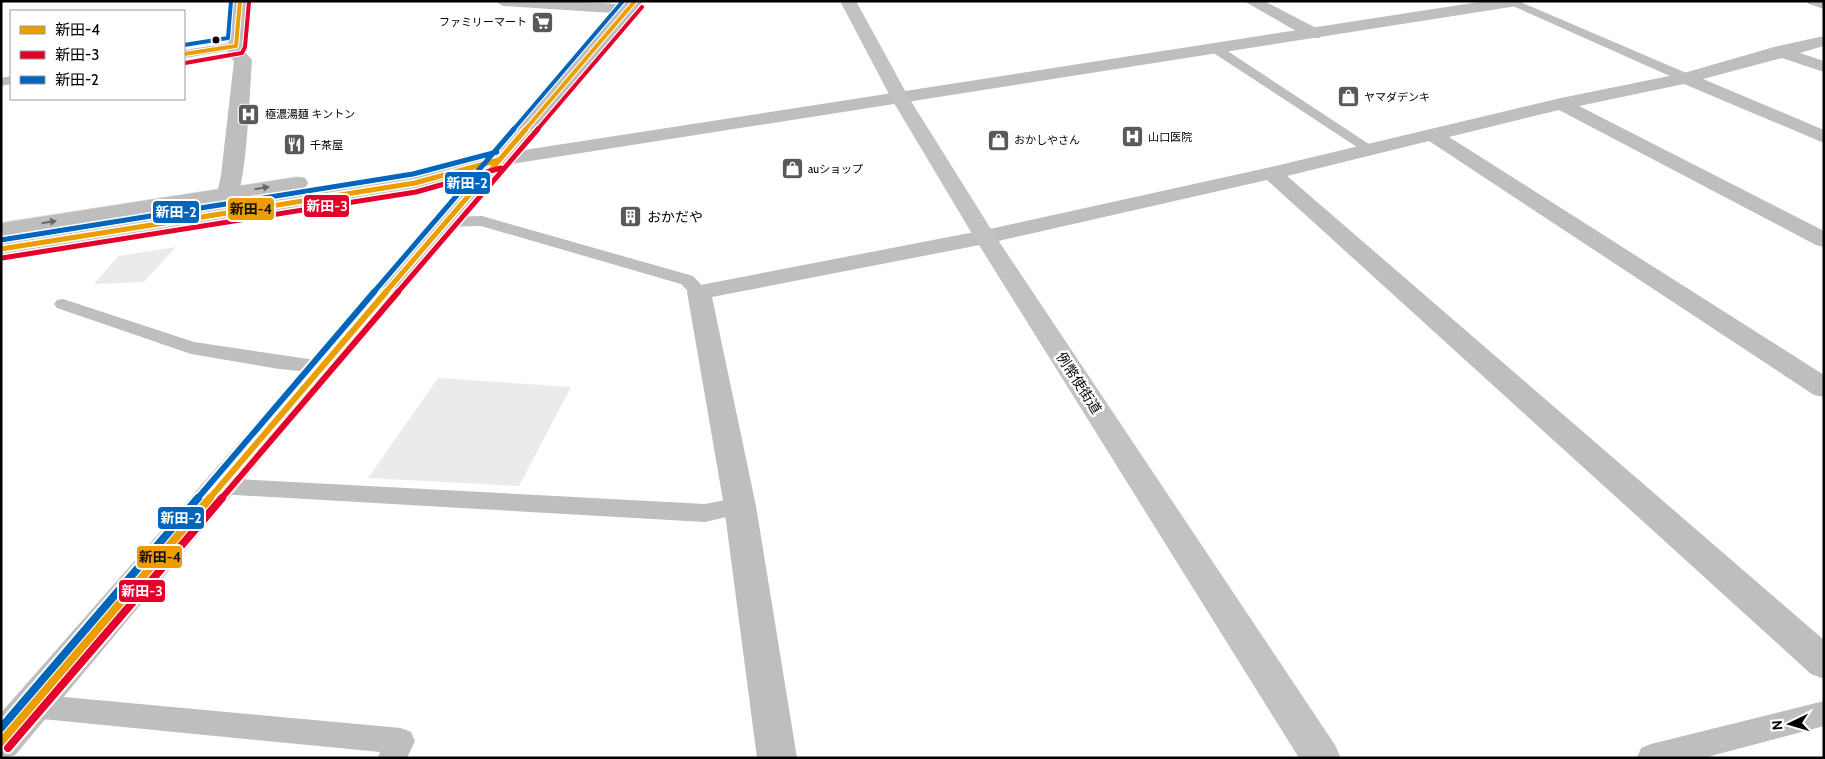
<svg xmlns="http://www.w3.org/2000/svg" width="1825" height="759" font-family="Cabin,'Noto Sans JP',sans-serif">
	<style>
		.green { fill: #ebebeb }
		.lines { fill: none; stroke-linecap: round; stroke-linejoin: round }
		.primary-casing { stroke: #dbdbdb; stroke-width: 1 }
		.service { fill: #bebebe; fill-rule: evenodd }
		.minor { fill: #bebebe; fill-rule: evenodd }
		.tertiary { fill: #bebebe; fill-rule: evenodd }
		.secondary { fill: #c2c2c2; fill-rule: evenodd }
		.primary { fill: #bebebe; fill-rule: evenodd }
		.bus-1-far3-casing { stroke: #fff; stroke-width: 6 }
		.bus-1-far2-casing { stroke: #fff; stroke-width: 8 }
		.bus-1-far1-casing { stroke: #fff; stroke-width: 10 }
		.bus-1-casing { stroke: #fff; stroke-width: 12 }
		.bus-2-far3-casing { stroke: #fff; stroke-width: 6 }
		.bus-2-far2-casing { stroke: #fff; stroke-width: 8 }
		.bus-2-far1-casing { stroke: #fff; stroke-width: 10 }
		.bus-2-casing { stroke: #fff; stroke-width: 12 }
		.bus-3-far3-casing { stroke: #fff; stroke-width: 6 }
		.bus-3-far2-casing { stroke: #fff; stroke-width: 8 }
		.bus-3-far1-casing { stroke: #fff; stroke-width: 10 }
		.bus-3-casing { stroke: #fff; stroke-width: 12 }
		.bus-1-far3 { stroke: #eb9e00; stroke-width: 4 }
		.bus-1-far2 { stroke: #eb9e00; stroke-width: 5 }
		.bus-1-far1 { stroke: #eb9e00; stroke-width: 6 }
		.bus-1 { stroke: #eb9e00; stroke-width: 8 }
		.bus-2-far3 { stroke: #e4002b; stroke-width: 4 }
		.bus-2-far2 { stroke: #e4002b; stroke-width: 5 }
		.bus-2-far1 { stroke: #e4002b; stroke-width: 6 }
		.bus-2 { stroke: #e4002b; stroke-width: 8 }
		.bus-3-far3 { stroke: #0065bd; stroke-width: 4 }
		.bus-3-far2 { stroke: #0065bd; stroke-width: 5 }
		.bus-3-far1 { stroke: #0065bd; stroke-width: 6 }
		.bus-3 { stroke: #0065bd; stroke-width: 8 }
		.oneway { fill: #686868 }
		.bus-dot { fill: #000; stroke: #fff; stroke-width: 2 }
		.labels { text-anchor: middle; stroke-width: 5; stroke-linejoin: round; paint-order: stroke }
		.far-poi-label { font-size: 11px; fill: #000; stroke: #fff; text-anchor: start }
		.poi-label { font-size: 14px; fill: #000; stroke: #fff; text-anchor: start }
		.street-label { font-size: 14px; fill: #000; stroke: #fff }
		.line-badge { stroke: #fff; stroke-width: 2 }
		.badge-label { font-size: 14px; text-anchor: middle; font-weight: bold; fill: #fff }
		.pale-badge-label { font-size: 14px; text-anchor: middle; font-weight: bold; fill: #111 }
	</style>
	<rect width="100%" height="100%" fill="#fff"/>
	<path class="green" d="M 176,247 L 144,282 L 94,284 L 118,256 Z
		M 438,378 L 571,387 L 519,486 L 368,478 Z"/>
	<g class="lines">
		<defs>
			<path id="primary" d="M 626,1 L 643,1 L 15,755 L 1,758 L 1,713 L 476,173 L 415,189 L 1,256 L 1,242 L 413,177 L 491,156 Z
				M 297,177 L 305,178 L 308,183 L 305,188 L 1,237 L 1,223 Z"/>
		</defs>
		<use href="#primary" class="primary-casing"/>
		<path class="service" d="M 1518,1 L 1691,75 L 1693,78 L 1691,81 L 1681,81 L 1504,2 Z
			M 236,42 L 240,43 L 242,46 L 240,49 L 184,58 L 184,50 Z
			M 1216,45 L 1220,46 L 1378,150 L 1371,154 L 1366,153 L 1212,52 L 1210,49 L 1212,46 Z
			M 11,76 L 11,84 L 1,86 L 1,78 Z
			M 482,216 L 693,276 L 708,292 L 705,296 C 693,299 689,292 681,284 L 481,226 L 445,227 L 437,222 L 445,217 Z
			M 63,299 L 194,342 L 329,362 L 332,367 L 329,372 L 322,373 L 279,369 L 191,354 L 57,308 L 54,304 L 57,300 Z
			M 218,478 L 705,504 L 740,497 L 748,500 L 751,506 L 748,512 L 705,522 L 218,494 L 210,492 L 207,486 L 210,480 Z
			M 32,694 L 401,728 L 411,732 L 415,741 L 407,758 L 378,758 L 380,752 L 32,718 L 22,715 L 18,706 L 22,697 Z
			M 1824,701 L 1824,726 L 1703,758 L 1637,758 L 1641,748 L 1651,744 Z"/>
		<path class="minor" d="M 1244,1 L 1264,1 L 1320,30 L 1322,34 L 1320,38 L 1308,38 Z
			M 1824,36 L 1824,46 L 1800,53 L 1824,61 L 1824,72 L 1782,58 L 1703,79 L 1824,130 L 1824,143 L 1684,84 L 1579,106 L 1824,231 L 1824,247 L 1816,245 L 1559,110 L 1449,137 L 1824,375 L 1824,397 L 1814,395 L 1429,141 L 1287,176 L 1824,640 L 1824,679 L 1811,674 L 1267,180 L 985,244 L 712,297 L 756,506 L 797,758 L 757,758 L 724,506 L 687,292 L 690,287 L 985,230 L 1271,167 L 1561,98 L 1684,73 L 1774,47 Z
			M 236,41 L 242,42 L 245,52 L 252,60 C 250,86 247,182 236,199 L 228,200 L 220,199 L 217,194 L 221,175 L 234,61 L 227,54 L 230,42 Z"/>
		<path class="tertiary" d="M 232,1 L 248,1 L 244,46 L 242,50 L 230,50 L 228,46 Z
			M 495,1 C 515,1 628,0 636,9 L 628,14 L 503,6 Z
			M 1485,1 L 1525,1 L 1517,6 L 499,166 L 492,164 L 489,160 L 492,156 L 499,154 Z
			M 1806,1 L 1824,1 L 1824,9 L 1809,4 Z"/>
		<path class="secondary" d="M 840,1 L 856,1 L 909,98 L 996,237 L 1335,745 L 1341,758 L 1299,758 L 974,237 L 891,98 Z"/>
		<use href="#primary" class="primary"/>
		<defs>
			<path id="bus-1-far3" d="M 184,54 L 236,46 L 240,1
				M 525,130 L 635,1"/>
			<path id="bus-1-far2" d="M 1,249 L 415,183 L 499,160
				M 385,293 L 526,129"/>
			<path id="bus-1-far1" d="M 209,499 L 386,292"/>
			<path id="bus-1" d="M 1,742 L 210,498"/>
			<path id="bus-2-far3" d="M 185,63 L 242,53 L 245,47 L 249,2
				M 537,130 L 642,7"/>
			<path id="bus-2-far2" d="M 2,258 L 416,192 L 501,168
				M 397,293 L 538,129"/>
			<path id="bus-2-far1" d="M 221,499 L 398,292"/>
			<path id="bus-2" d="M 8,748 L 222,498"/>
			<path id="bus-3-far3" d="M 184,45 L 228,38 L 231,1
				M 513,130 L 623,1"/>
			<path id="bus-3-far2" d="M 1,240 L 413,174 L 497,152
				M 373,293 L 514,129"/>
			<path id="bus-3-far1" d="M 197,499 L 374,292"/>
			<path id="bus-3" d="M 1,728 L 198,498"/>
		</defs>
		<use href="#bus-1-far3" class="bus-1-far3-casing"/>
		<use href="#bus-1-far2" class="bus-1-far2-casing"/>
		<use href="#bus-1-far1" class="bus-1-far1-casing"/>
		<use href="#bus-1" class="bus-1-casing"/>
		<use href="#bus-2-far3" class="bus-2-far3-casing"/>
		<use href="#bus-2-far2" class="bus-2-far2-casing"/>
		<use href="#bus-2-far1" class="bus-2-far1-casing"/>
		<use href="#bus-2" class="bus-2-casing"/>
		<use href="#bus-3-far3" class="bus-3-far3-casing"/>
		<use href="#bus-3-far2" class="bus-3-far2-casing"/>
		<use href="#bus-3-far1" class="bus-3-far1-casing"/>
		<use href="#bus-3" class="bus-3-casing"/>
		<use href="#bus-1-far3" class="bus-1-far3"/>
		<use href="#bus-1-far2" class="bus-1-far2"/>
		<use href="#bus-1-far1" class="bus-1-far1"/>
		<use href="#bus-1" class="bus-1"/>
		<use href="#bus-2-far3" class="bus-2-far3"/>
		<use href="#bus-2-far2" class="bus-2-far2"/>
		<use href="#bus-2-far1" class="bus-2-far1"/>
		<use href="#bus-2" class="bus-2"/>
		<use href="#bus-3-far3" class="bus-3-far3"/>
		<use href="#bus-3-far2" class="bus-3-far2"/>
		<use href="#bus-3-far1" class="bus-3-far1"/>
		<use href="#bus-3" class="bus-3"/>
	</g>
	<defs><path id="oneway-solid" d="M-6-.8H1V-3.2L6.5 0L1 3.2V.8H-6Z" transform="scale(1.25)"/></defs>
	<g class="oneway">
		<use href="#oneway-solid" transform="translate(262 188) rotate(-9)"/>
		<use href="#oneway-solid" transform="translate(49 222) rotate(-9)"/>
	</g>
	<defs>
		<symbol id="supermarket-square" viewBox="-11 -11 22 22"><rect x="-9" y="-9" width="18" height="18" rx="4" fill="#595959" stroke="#fff"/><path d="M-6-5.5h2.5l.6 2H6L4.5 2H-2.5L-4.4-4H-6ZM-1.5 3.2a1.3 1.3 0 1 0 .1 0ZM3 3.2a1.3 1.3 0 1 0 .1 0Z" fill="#fff"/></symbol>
		<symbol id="shop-square" viewBox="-11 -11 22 22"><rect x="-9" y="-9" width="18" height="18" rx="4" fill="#595959" stroke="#fff"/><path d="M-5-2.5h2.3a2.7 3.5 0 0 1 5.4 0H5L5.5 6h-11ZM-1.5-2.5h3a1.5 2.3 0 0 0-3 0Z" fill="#fff"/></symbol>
		<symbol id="hospital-square" viewBox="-11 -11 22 22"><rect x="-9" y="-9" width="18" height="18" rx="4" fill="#595959" stroke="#fff"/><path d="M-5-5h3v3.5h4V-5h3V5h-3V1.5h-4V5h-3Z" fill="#fff"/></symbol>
		<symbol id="restaurant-square" viewBox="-11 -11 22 22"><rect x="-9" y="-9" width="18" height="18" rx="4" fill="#595959" stroke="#fff"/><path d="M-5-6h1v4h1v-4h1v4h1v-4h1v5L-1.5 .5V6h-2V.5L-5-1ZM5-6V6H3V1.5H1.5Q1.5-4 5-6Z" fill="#fff"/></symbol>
		<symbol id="building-square" viewBox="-11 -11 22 22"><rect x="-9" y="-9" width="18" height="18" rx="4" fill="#595959" stroke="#fff"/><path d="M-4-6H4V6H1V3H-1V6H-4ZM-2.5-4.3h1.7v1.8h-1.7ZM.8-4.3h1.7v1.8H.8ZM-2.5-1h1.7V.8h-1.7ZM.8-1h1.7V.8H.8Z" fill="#fff"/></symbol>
	</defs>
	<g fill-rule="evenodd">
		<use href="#supermarket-square" x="530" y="10" width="25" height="25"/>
		<use href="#shop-square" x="1336" y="84" width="25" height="25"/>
		<use href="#hospital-square" x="236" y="102" width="25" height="25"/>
		<use href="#hospital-square" x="1120" y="124" width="25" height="25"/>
		<use href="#shop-square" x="986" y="128" width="25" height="25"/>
		<use href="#restaurant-square" x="282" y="132" width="25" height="25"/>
		<use href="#shop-square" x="780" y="156" width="25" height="25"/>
		<use href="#building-square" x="618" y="204" width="25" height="25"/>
	</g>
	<circle class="bus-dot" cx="216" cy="40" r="4.5"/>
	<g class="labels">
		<g class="far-poi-label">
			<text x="527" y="26" text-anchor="end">ファミリーマート</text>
			<text x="1364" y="101">ヤマダデンキ</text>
			<text x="265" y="118">極濃湯麺 キントン</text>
			<text x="1148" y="141">山口医院</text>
			<text x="1014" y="144">おかしやさん</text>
			<text x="310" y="149">千茶屋</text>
			<text x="808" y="173">auショップ</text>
		</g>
		<g class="poi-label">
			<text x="647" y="222">おかだや</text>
		</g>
		<g class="street-label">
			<text transform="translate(1079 383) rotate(57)" y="5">例幣使街道</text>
		</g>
	</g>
	<g class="line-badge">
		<rect x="444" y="171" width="47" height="24" rx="5" fill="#0065bd"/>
		<rect x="303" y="194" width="47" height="24" rx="5" fill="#e4002b"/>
		<rect x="227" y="197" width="48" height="24" rx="5" fill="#eb9e00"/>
		<rect x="152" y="200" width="48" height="24" rx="5" fill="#0065bd"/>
		<rect x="157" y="506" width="48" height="24" rx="5" fill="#0065bd"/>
		<rect x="136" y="545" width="47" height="24" rx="5" fill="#eb9e00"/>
		<rect x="118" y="579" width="48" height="24" rx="5" fill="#e4002b"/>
	</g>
	<g class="badge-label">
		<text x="467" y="188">新田-2</text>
		<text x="327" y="211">新田-3</text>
		<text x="176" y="217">新田-2</text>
		<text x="181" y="523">新田-2</text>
		<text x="142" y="596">新田-3</text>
	</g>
	<g class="pale-badge-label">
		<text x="251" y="214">新田-4</text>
		<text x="160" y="562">新田-4</text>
	</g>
	<rect width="1825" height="759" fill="none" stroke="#000000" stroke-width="5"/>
	<rect x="10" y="10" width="175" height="90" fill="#ffffff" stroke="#999999"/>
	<rect x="20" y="26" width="25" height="8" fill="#eb9e00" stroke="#999999"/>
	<text x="55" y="35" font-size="15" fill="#000000">新田-4</text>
	<rect x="20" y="51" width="25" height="8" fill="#e4002b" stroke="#999999"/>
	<text x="55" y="60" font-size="15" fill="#000000">新田-3</text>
	<rect x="20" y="76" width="25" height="8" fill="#0065bd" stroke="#999999"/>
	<text x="55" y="85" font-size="15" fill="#000000">新田-2</text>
	<g transform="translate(1790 724) rotate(265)" stroke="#ffffff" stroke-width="4" paint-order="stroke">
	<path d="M0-4L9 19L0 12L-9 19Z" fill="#000000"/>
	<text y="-8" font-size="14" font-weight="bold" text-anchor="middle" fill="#000000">N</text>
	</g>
</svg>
